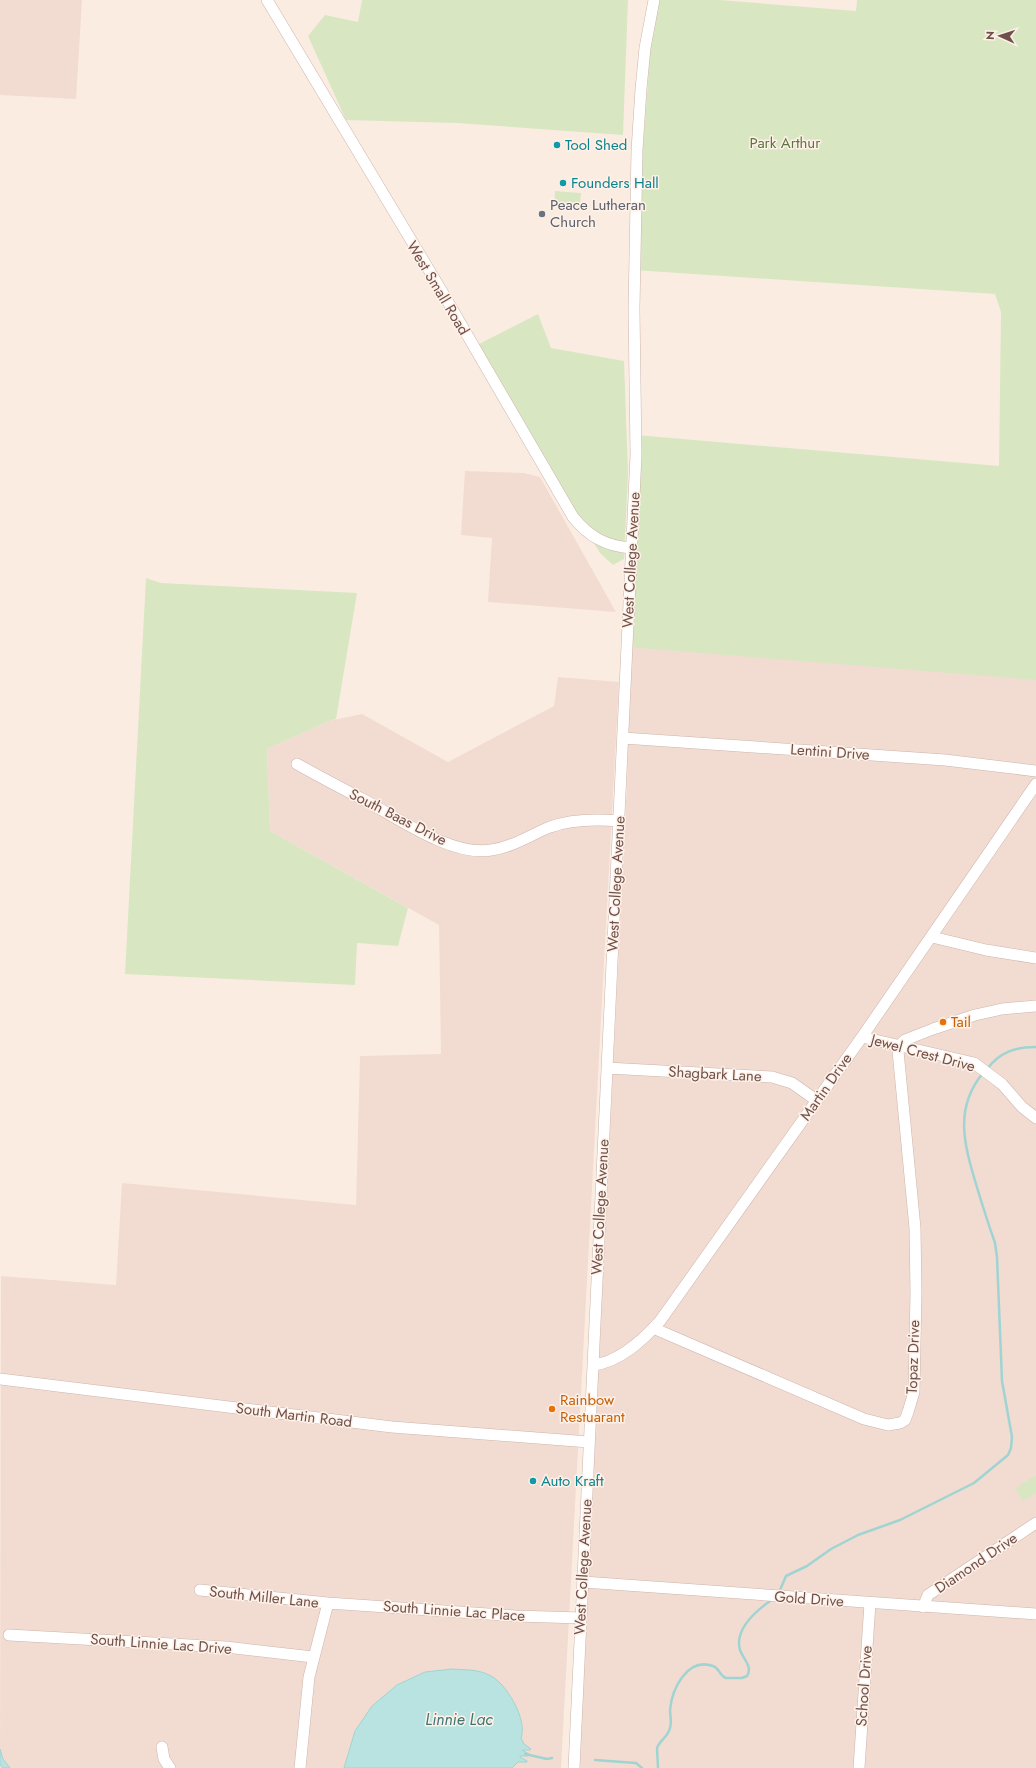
<svg xmlns="http://www.w3.org/2000/svg" width="1036" height="1768" font-family="Jost,sans-serif">
	<style>
		.residential { fill: #f2dcd1 }
		.green { fill: #d8e7c2 }
		.water { fill: #b8e3e0; stroke: #9fd4d2 }
		.lines { fill: none; stroke-linecap: round; stroke-linejoin: round }
		.stream { stroke: #9fd4d2; stroke-width: 2.5 }
		.minor-casing { stroke: #cdb4ac; stroke-width: 12 }
		.minor { stroke: #fff; stroke-width: 11 }
		.culture-dot { fill: #0f9aa8; stroke: #fef1e8; stroke-width: 1.5 }
		.worship-dot { fill: #6b7280; stroke: #fef1e8; stroke-width: 1.5 }
		.food-dot { fill: #e8710a; stroke: #fef1e8; stroke-width: 1.5 }
		.labels { text-anchor: middle; stroke-width: 3; stroke-linejoin: round; paint-order: stroke }
		.park-label { font-size: 15px; fill: #5c7642; stroke: #fef1e8 }
		.culture-label { font-size: 15px; fill: #0d838f; stroke: #fef1e8; text-anchor: start }
		.worship-label { font-size: 15px; fill: #5b616d; stroke: #fef1e8; text-anchor: start }
		.street-label { font-size: 15px; fill: #70504a; stroke: #fef1e8 }
		.food-label { font-size: 15px; fill: #c56008; stroke: #fef1e8; text-anchor: start }
		.water-label { font-size: 16px; font-style: italic; fill: #3f7674; stroke: #fef1e8 }
	</style>
	<rect width="100%" height="100%" fill="#fbece2"/>
	<path class="residential" d="M 0,0 L 82,0 L 76,99 L 0,95 Z
		M 465,471 L 524,473 L 540,477 L 616,612 L 488,602 L 492,538 L 461,535 Z
		M 631,634 L 1036,663 L 1036,1768 L 579,1768 L 627,782 Z
		M 558,677 L 619,682 L 561,1768 L 0,1768 L 1,1276 L 116,1285 L 122,1183 L 356,1205 L 360,1056 L 441,1054 L 439,925 L 270,831 L 267,749 L 329,721 L 362,714 L 448,762 L 554,706 Z"/>
	<path class="green" d="M 362,0 L 628,0 L 623,135 L 457,123 L 346,120 L 308,36 L 325,15 L 358,22 Z
		M 654,0 L 720,0 L 856,11 L 857,0 L 1036,0 L 1036,680 L 626,647 L 636,435 L 999,466 L 1001,312 L 995,294 L 634,270 Z
		M 555,191 L 581,193 L 580,207 L 554,205 Z
		M 538,314 L 551,348 L 624,361 L 628,474 L 624,559 L 613,565 L 600,553 L 477,345 Z
		M 146,578 L 161,583 L 357,593 L 336,719 L 329,721 L 267,749 L 270,831 L 408,908 L 398,946 L 357,943 L 355,985 L 125,974 Z
		M 1036,1475 L 1036,1493 L 1023,1501 L 1015,1488 Z"/>
	<path class="water" d="M 452,1669 C 465,1670 477,1669 489,1675 C 506,1682 528,1720 521,1738 L 524,1744 L 531,1749 L 530,1750 L 522,1750 L 529,1754 L 528,1756 L 520,1756 L 520,1757 L 527,1761 L 527,1762 L 518,1762 L 512,1768 L 344,1768 L 355,1731 L 372,1706 L 397,1685 L 425,1672 Z
		M 0,1749 L 3,1759 L 10,1768 L 3,1768 L 0,1764 Z"/>
	<g class="lines">
		<path class="stream" d="M 987,1069 C 1000,1052 1015,1047 1036,1047
			M 780,1590 L 786,1576 L 807,1566 L 831,1549 L 858,1535 L 900,1520 L 974,1483 L 1008,1455 L 1011,1448 L 1012,1437 L 1002,1381 L 997,1257 L 995,1243 C 988,1223 982,1204 976,1184 C 964,1144 954,1108 983,1073
			M 525,1754 L 547,1759 L 552,1758
			M 595,1760 L 636,1763 L 642,1768
			M 658,1768 L 657,1748 C 660,1740 668,1737 670,1728 C 672,1722 670,1716 670,1710 C 672,1689 687,1657 713,1666 C 719,1668 720,1676 726,1678 L 742,1678 L 747,1676 C 753,1666 743,1659 740,1650 C 734,1629 756,1611 770,1601"/>
		<defs>
			<path id="minor" d="M 267,0 L 444,295 L 573,517 C 589,537 606,546 631,548
				M 623,738 L 945,760 L 1036,771
				M 297,764 C 320,777 343,789 366,801 C 399,819 453,857 491,850 C 513,847 530,835 550,827 C 572,819 596,819 619,821
				M 932,937 L 986,950 L 1036,958
				M 862,1037 L 974,1063 L 1002,1084 L 1022,1107 L 1036,1118
				M 607,1068 L 772,1077 L 792,1083 L 816,1100
				M 653,1328 L 864,1419 L 888,1425 L 900,1423 L 905,1420 L 908,1412 L 914,1392 L 916,1292 L 915,1228 L 898,1051 L 899,1046 L 905,1040 L 933,1029 L 975,1015 L 1002,1009 L 1036,1006
				M 593,1365 C 620,1362 643,1340 660,1321 L 862,1037 L 1036,784
				M 0,1379 L 392,1427 L 589,1442
				M 583,1582 L 1036,1614
				M 200,1590 L 328,1603 L 516,1616 L 581,1618
				M 923,1607 L 928,1595 L 1036,1523
				M 9,1635 L 226,1647 L 313,1657
				M 162,1747 L 164,1759 L 170,1768
				M 300,1768 L 309,1677 L 328,1603
				M 574,1768 L 636,455 L 634,309 L 637,150 L 641,89 L 645,48 L 654,0
				M 859,1768 L 870,1603"/>
		</defs>
		<use href="#minor" class="minor-casing"/>
		<use href="#minor" class="minor"/>
	</g>
	<g class="culture-dot">
		<circle cx="557" cy="145" r="4"/>
		<circle cx="563" cy="183" r="4"/>
		<circle cx="533" cy="1481" r="4"/>
	</g>
	<circle class="worship-dot" cx="542" cy="214" r="4"/>
	<g class="food-dot">
		<circle cx="943" cy="1022" r="4"/>
		<circle cx="552" cy="1409" r="4"/>
	</g>
	<g class="labels">
		<g class="park-label">
			<text x="785" y="148">Park Arthur</text>
		</g>
		<g class="culture-label">
			<text x="565" y="150">Tool Shed</text>
			<text x="571" y="188">Founders Hall</text>
			<text x="541" y="1486">Auto Kraft</text>
		</g>
		<g class="worship-label">
			<text x="550" y="210">Peace Lutheran<tspan x="550" dy="17">Church</tspan></text>
		</g>
		<g class="street-label">
			<text transform="translate(438 288) rotate(59)" y="5">West Small Road</text>
			<text transform="translate(631 560) rotate(-87)" y="5">West College Avenue</text>
			<text transform="translate(830 752) rotate(4)" y="5">Lentini Drive</text>
			<text transform="translate(398 817) rotate(27)" y="5">South Baas Drive</text>
			<text transform="translate(616 884) rotate(-87)" y="5">West College Avenue</text>
			<text transform="translate(923 1053) rotate(15)" y="5">Jewel Crest Drive</text>
			<text transform="translate(715 1074) rotate(3)" y="5">Shagbark Lane</text>
			<text transform="translate(826 1087) rotate(-55)" y="5">Martin Drive</text>
			<text transform="translate(600 1207) rotate(-87)" y="5">West College Avenue</text>
			<text transform="translate(913 1357) rotate(-88)" y="5">Topaz Drive</text>
			<text transform="translate(294 1415) rotate(7)" y="5">South Martin Road</text>
			<text transform="translate(976 1563) rotate(-34)" y="5">Diamond Drive</text>
			<text transform="translate(583 1567) rotate(-87)" y="5">West College Avenue</text>
			<text transform="translate(264 1597) rotate(6)" y="5">South Miller Lane</text>
			<text transform="translate(809 1599) rotate(4)" y="5">Gold Drive</text>
			<text transform="translate(454 1611) rotate(4)" y="5">South Linnie Lac Place</text>
			<text transform="translate(161 1644) rotate(4)" y="5">South Linnie Lac Drive</text>
			<text transform="translate(864 1686) rotate(-86)" y="5">School Drive</text>
		</g>
		<g class="food-label">
			<text x="951" y="1027">Tail</text>
			<text x="560" y="1405">Rainbow<tspan x="560" dy="17">Restuarant</tspan></text>
		</g>
		<g class="water-label">
			<text x="459" y="1725">Linnie Lac</text>
		</g>
	</g>
	<g transform="translate(1000 36) rotate(273)" stroke="#fef1e8" stroke-width="3" paint-order="stroke">
	<path d="M0-3L7 15L0 10L-7 15Z" fill="#70504a"/>
	<text y="-6" font-size="11" font-weight="bold" text-anchor="middle" fill="#70504a">N</text>
	</g>
</svg>
